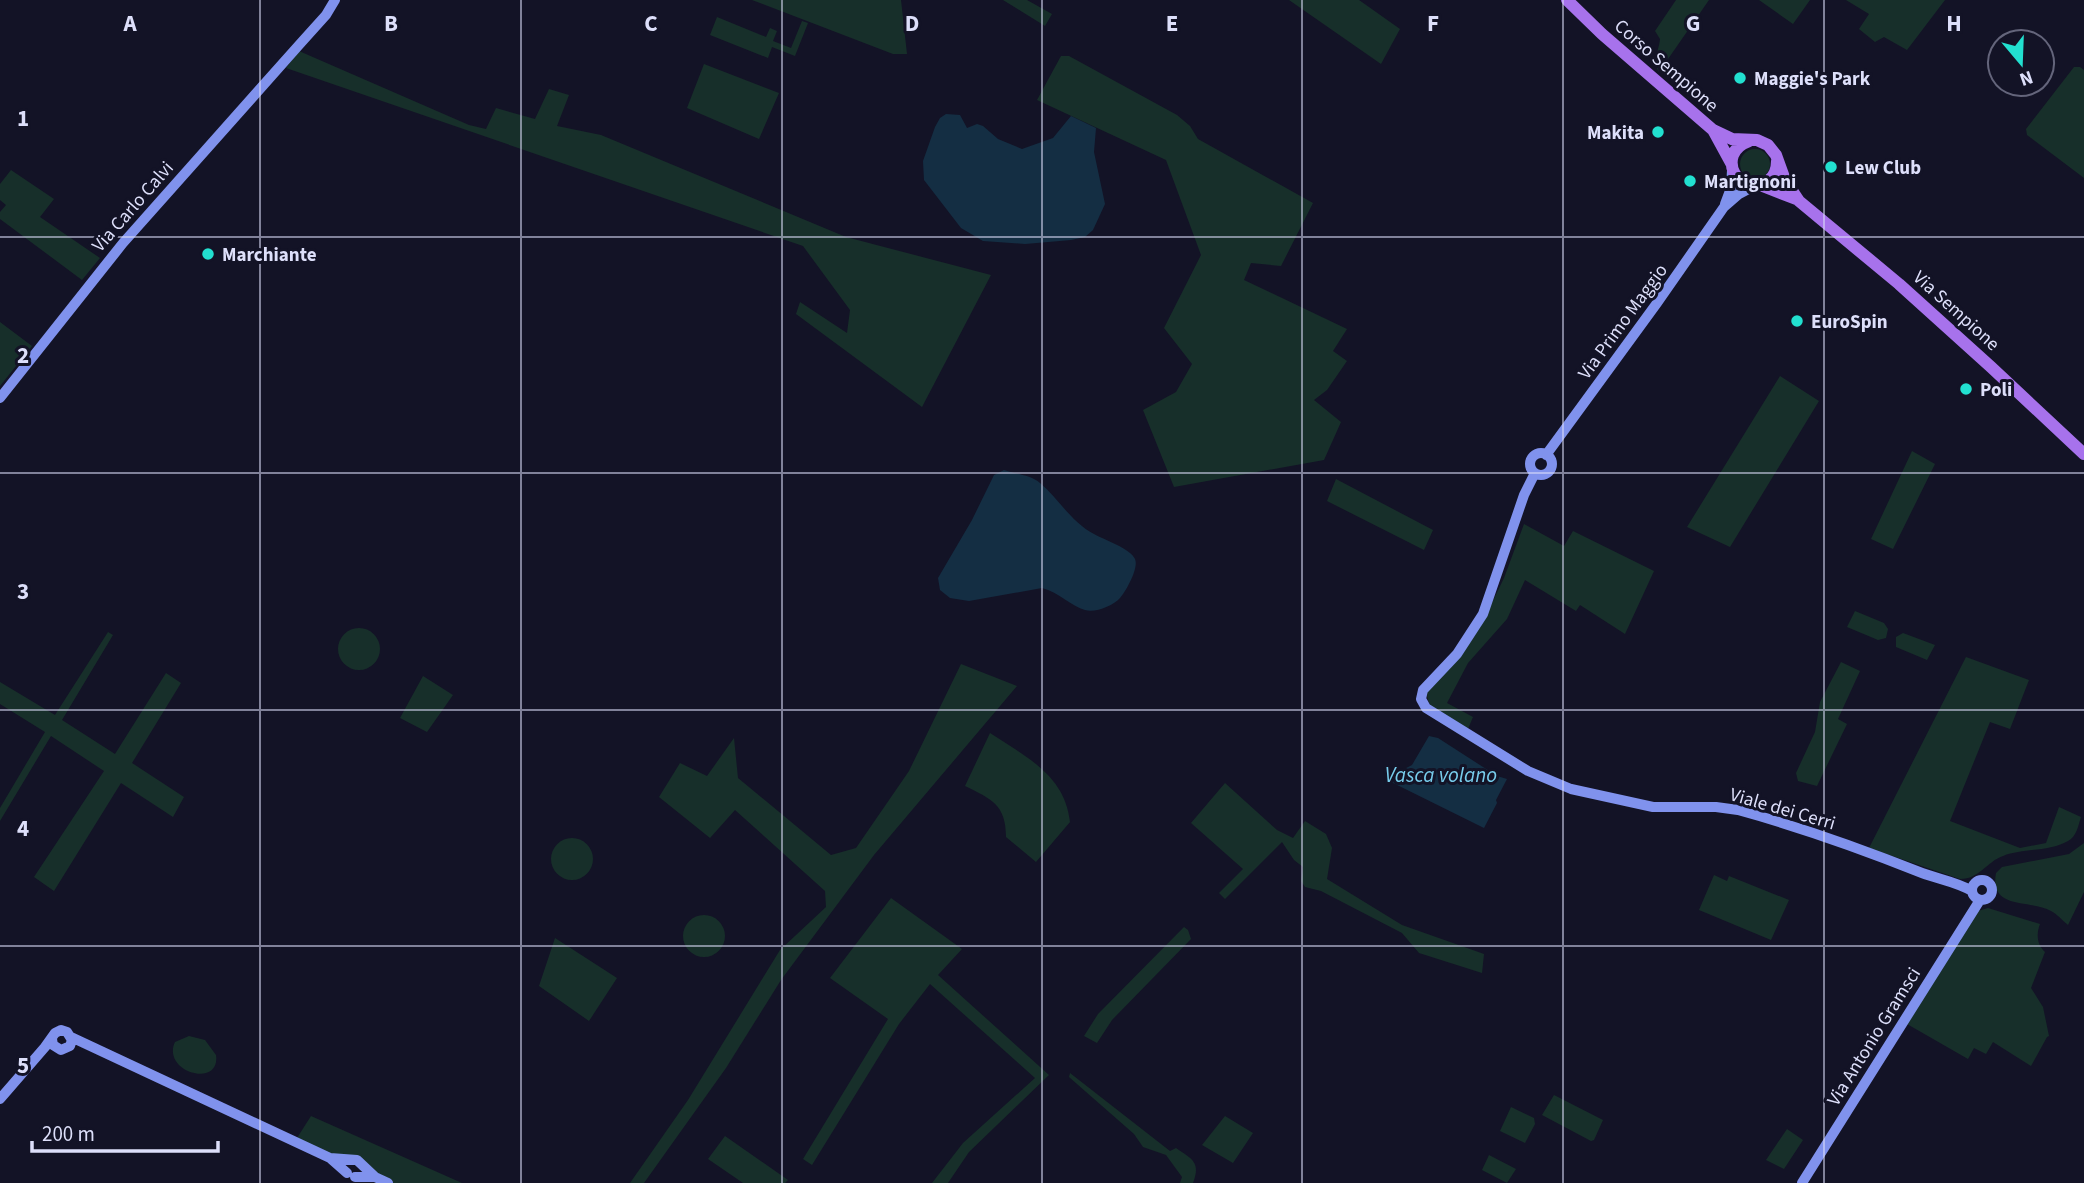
<svg xmlns="http://www.w3.org/2000/svg" width="2084" height="1183" font-family="'Source Sans 3',sans-serif">
	<style>
		.green { fill: #172f2a }
		.water { fill: #142e43 }
		.lines { fill: none; stroke-linecap: round; stroke-linejoin: round }
		.secondary { stroke: #8092ed; stroke-width: 10 }
		.primary { stroke: #a772ec; stroke-width: 12 }
		.grid { fill: none; stroke: #dddffa; stroke-width: 2; stroke-opacity: 0.55 }
		.poi-dot { fill: #22e0d0; stroke: #131326; stroke-width: 2.5 }
		.labels { text-anchor: middle; stroke-width: 6; stroke-linejoin: round; paint-order: stroke }
		.street-label { font-size: 19px; fill: #dddffa; stroke: #131326 }
		.poi-label { font-size: 19px; font-weight: bold; fill: #dddffa; stroke: #131326; text-anchor: start }
		.water-label { font-size: 21px; font-style: italic; fill: #78cdec; stroke: #131326 }
		.grid-label { font-size: 23px; text-anchor: middle; font-weight: bold; fill: #dddffa; stroke: #131326; stroke-width: 6; stroke-linejoin: round; paint-order: stroke }
	</style>
	<rect width="100%" height="100%" fill="#131326"/>
	<path class="green" d="M 752,0 L 901,0 L 907,54 L 893,54 Z
		M 1003,0 L 1027,0 L 1052,14 L 1045,26 Z
		M 1289,0 L 1359,0 L 1400,29 L 1381,64 Z
		M 1676,0 L 1709,0 L 1659,72 C 1652,62 1659,50 1660,39 L 1655,31 Z
		M 1759,0 L 1810,0 L 1793,24 Z
		M 1846,0 L 1945,0 L 1907,50 L 1884,37 L 1875,42 L 1859,29 L 1869,14 Z
		M 717,17 L 766,37 L 770,28 L 777,31 L 773,41 L 791,48 L 802,21 L 808,23 L 795,56 L 772,47 L 768,58 L 710,35 Z
		M 299,51 L 469,125 L 486,129 L 496,108 L 535,119 L 549,89 L 569,95 L 557,126 L 601,135 L 846,237 L 991,275 L 922,407 L 796,314 L 800,302 L 847,333 L 850,310 L 803,246 L 286,68 Z
		M 1061,56 L 1069,56 L 1177,115 L 1190,126 L 1198,139 L 1313,203 L 1281,266 L 1251,263 L 1244,280 L 1347,329 L 1333,351 L 1347,361 L 1327,390 L 1314,400 L 1341,422 L 1324,460 L 1174,487 L 1143,410 L 1176,392 L 1192,364 L 1164,328 L 1201,255 L 1166,160 L 1037,100 Z
		M 704,64 L 779,93 L 759,139 L 687,108 Z
		M 2074,67 L 2080,67 L 2084,70 L 2084,178 L 2027,135 L 2026,129 Z
		M1740 164a15 15 0 1 1 30 0a15 15 0 1 1-30 0Z
		M 11,170 L 54,199 L 40,217 L 100,258 L 82,280 L 0,219 L 0,212 L 6,205 L 0,200 L 0,184 Z
		M 0,322 L 32,346 L 0,386 Z
		M 1780,376 L 1819,401 L 1730,547 L 1687,527 Z
		M 1912,451 L 1935,464 L 1893,549 L 1871,539 Z
		M 1336,479 L 1433,530 L 1424,550 L 1327,501 Z
		M 1524,524 L 1564,546 L 1573,531 L 1654,571 L 1625,634 L 1580,605 L 1576,611 L 1525,580 L 1507,619 L 1468,663 L 1447,703 L 1473,717 L 1468,729 C 1452,721 1426,713 1427,692 L 1480,627 L 1504,578 Z
		M 1855,611 L 1884,623 L 1888,629 L 1886,638 L 1878,640 L 1847,627 Z
		M338 649a21 21 0 1 1 42 0a21 21 0 1 1-42 0Z
		M 108,632 L 113,635 L 62,720 L 115,754 L 166,673 L 181,683 L 132,763 L 184,797 L 173,817 L 121,783 L 54,891 L 34,877 L 104,771 L 51,736 L 0,821 L 0,808 L 45,732 L 0,704 L 0,682 L 55,715 Z
		M 1903,633 L 1935,645 L 1927,660 L 1896,647 L 1896,637 Z
		M 1966,657 L 2029,680 L 2010,729 L 1990,722 L 1950,821 L 2020,848 L 2046,843 L 2059,807 L 2081,817 C 2078,826 2077,836 2068,841 C 2049,852 2023,848 2003,856 C 1986,862 1980,879 1960,879 L 1869,848 Z
		M 1841,662 L 1860,671 L 1838,719 L 1847,724 L 1817,786 L 1798,781 L 1796,773 L 1815,732 L 1820,702 Z
		M 961,664 L 1017,686 L 874,855 L 781,980 L 726,1068 L 644,1183 L 630,1183 L 688,1100 L 780,950 L 826,907 L 825,891 L 735,810 L 710,838 L 659,797 L 680,763 L 707,776 L 734,738 L 738,778 L 831,855 L 856,848 L 909,771 Z
		M 423,676 L 453,695 L 427,732 L 400,718 Z
		M 990,733 C 1026,757 1065,775 1070,822 L 1036,862 L 1006,837 C 1006,804 991,799 965,786 Z
		M 1225,783 L 1277,830 L 1293,838 L 1305,821 L 1326,834 L 1332,848 L 1327,879 L 1402,925 L 1484,954 L 1482,973 L 1419,953 L 1402,933 L 1321,891 L 1305,887 L 1301,881 L 1303,867 L 1294,860 L 1282,842 L 1225,899 L 1219,893 L 1243,869 L 1191,823 Z
		M551 859a21 21 0 1 1 42 0a21 21 0 1 1-42 0Z
		M 2084,843 L 2084,892 L 2068,925 C 2062,920 2057,914 2051,911 C 2031,899 1989,911 1996,873 L 2002,867 L 2069,854 Z
		M 1714,875 L 1727,881 L 1729,876 L 1789,900 L 1771,940 L 1699,910 Z
		M 891,898 L 962,949 L 938,975 L 1049,1075 L 969,1152 L 948,1183 L 932,1183 L 963,1143 L 1035,1078 L 930,984 L 899,1024 L 812,1165 L 803,1159 L 888,1019 L 830,978 Z
		M 1988,908 L 2040,924 C 2036,934 2037,945 2045,952 L 2031,988 L 2043,1007 L 2049,1036 L 2047,1037 L 2031,1066 L 1993,1042 L 1986,1054 L 1974,1048 L 1968,1059 L 1907,1024 L 1978,911 Z
		M683 936a21 21 0 1 1 42 0a21 21 0 1 1-42 0Z
		M 1184,927 L 1188,930 L 1191,939 L 1112,1020 L 1097,1043 L 1084,1036 L 1098,1014 Z
		M 555,938 L 617,978 L 589,1021 L 539,986 Z
		M 189,1036 L 205,1040 L 216,1055 C 221,1089 161,1072 175,1042 Z
		M 1070,1073 L 1170,1151 L 1176,1148 C 1192,1159 1201,1162 1193,1183 L 1180,1183 L 1182,1177 L 1166,1155 L 1143,1147 L 1134,1134 L 1069,1077 Z
		M 1554,1095 L 1603,1120 L 1594,1140 L 1591,1141 L 1542,1115 Z
		M 1511,1107 L 1534,1118 L 1535,1124 L 1525,1143 L 1500,1131 Z
		M 311,1116 L 462,1183 L 393,1183 L 297,1138 Z
		M 1225,1116 L 1253,1133 L 1233,1163 L 1202,1145 Z
		M 1787,1129 L 1803,1140 L 1784,1169 L 1766,1160 Z
		M 725,1136 L 788,1180 L 785,1183 L 743,1183 L 708,1159 Z
		M 1489,1155 L 1516,1169 L 1507,1183 L 1482,1170 Z"/>
	<path class="water" d="M 946,114 L 960,115 L 967,128 L 977,124 L 983,126 L 998,139 L 1022,149 L 1053,138 L 1071,116 L 1096,128 L 1094,152 L 1105,204 L 1093,230 L 1085,237 L 1071,240 L 1025,244 L 983,241 L 961,228 L 924,180 L 923,161 L 935,127 L 940,118 Z
		M 1004,470 C 1015,474 1031,475 1040,483 C 1059,499 1071,522 1094,534 C 1105,540 1131,549 1135,559 C 1139,568 1126,591 1120,598 C 1113,606 1095,613 1085,610 C 1072,607 1059,592 1042,588 L 969,601 L 950,598 L 940,590 L 938,578 L 972,520 L 994,475 Z
		M 1429,736 L 1438,738 L 1497,776 L 1507,779 L 1496,800 L 1497,803 L 1484,828 L 1385,779 L 1412,765 Z"/>
	<g class="lines">
		<path class="secondary" d="M 1725,204 L 1731,188 L 1732,170
			M 0,398 L 123,243 L 299,45 L 326,15 L 335,0
			M1530 464a11 11 0 1 1 22 0a11 11 0 1 1-22 0Z
			M 1546,455 L 1657,303 L 1724,207 L 1739,194 L 1754,186
			M 1535,473 L 1524,495 L 1483,614 L 1457,654 L 1423,690 L 1421,699 L 1426,708 L 1528,771 L 1571,789 L 1653,807 L 1716,807 L 1738,810 C 1800,827 1862,849 1922,873 C 1938,879 1957,882 1972,891
			M1972 890a10 10 0 1 1 20 0a10 10 0 1 1-20 0Z
			M 71,1037 L 330,1158 L 347,1173
			M 0,1099 L 45,1047 L 55,1033 L 61,1030 L 67,1032 L 72,1040 L 70,1046 L 61,1050 L 53,1045 L 52,1039
			M 330,1158 L 357,1160 L 375,1177 L 388,1183
			M 355,1177 L 375,1177
			M 1802,1183 L 1980,900"/>
		<path class="primary" d="M 1567,0 L 1602,34 L 1713,130 L 1732,139 L 1757,140 L 1768,145 L 1776,155 L 1785,180 L 1799,201 L 1899,284 L 1991,367 L 2084,454
			M 1713,130 L 1731,163
			M 1749,141 C 1713,154 1740,201 1768,181 C 1775,176 1777,169 1777,161
			M 1760,185 L 1796,199"/>
	</g>
	<path class="grid" d="M 260,0 L 260,1183M 521,0 L 521,1183M 782,0 L 782,1183M 1042,0 L 1042,1183M 1302,0 L 1302,1183M 1563,0 L 1563,1183M 1824,0 L 1824,1183M 0,237 L 2084,237M 0,473 L 2084,473M 0,710 L 2084,710M 0,946 L 2084,946"/>
	<g class="poi-dot">
		<circle cx="1740" cy="78" r="7"/>
		<circle cx="1658" cy="132" r="7"/>
		<circle cx="1831" cy="167" r="7"/>
		<circle cx="1690" cy="181" r="7"/>
		<circle cx="208" cy="254" r="7"/>
		<circle cx="1797" cy="321" r="7"/>
		<circle cx="1966" cy="389" r="7"/>
	</g>
	<g class="labels">
		<g class="street-label">
			<text transform="translate(1667 65) rotate(41)" y="7">Corso Sempione</text>
			<text transform="translate(132 206) rotate(-49)" y="7">Via Carlo Calvi</text>
			<text transform="translate(1957 310) rotate(42)" y="7">Via Sempione</text>
			<text transform="translate(1622 321) rotate(-54)" y="7">Via Primo Maggio</text>
			<text transform="translate(1783 808) rotate(16)" y="7">Viale dei Cerri</text>
			<text transform="translate(1873 1036) rotate(-58)" y="7">Via Antonio Gramsci</text>
		</g>
		<g class="poi-label">
			<text x="1754" y="85">Maggie's Park</text>
			<text x="1644" y="139" text-anchor="end">Makita</text>
			<text x="1845" y="174">Lew Club</text>
			<text x="1704" y="188">Martignoni</text>
			<text x="222" y="261">Marchiante</text>
			<text x="1811" y="328">EuroSpin</text>
			<text x="1980" y="396">Poli</text>
		</g>
		<g class="water-label">
			<text x="1441" y="782">Vasca volano</text>
		</g>
	</g>
	<g class="grid-label">
		<text x="130" y="31">A</text>
		<text x="391" y="31">B</text>
		<text x="651" y="31">C</text>
		<text x="912" y="31">D</text>
		<text x="1172" y="31">E</text>
		<text x="1433" y="31">F</text>
		<text x="1693" y="31">G</text>
		<text x="1954" y="31">H</text>
		<text x="23" y="126">1</text>
		<text x="23" y="363">2</text>
		<text x="23" y="599">3</text>
		<text x="23" y="836">4</text>
		<text x="23" y="1073">5</text>
	</g>
	<g transform="translate(2021 63) rotate(161)"><circle r="33" fill="#131326" stroke="#64657b" stroke-width="2"/>
	<path d="M0-5L12 26L0 18L-12 26Z" fill="#22e0d0"/>
	<text y="-10" font-size="19" font-weight="bold" text-anchor="middle" fill="#dddffa">N</text>
	</g>
	<path d="M32 1141v10h186v-10" fill="none" stroke="#dddffa" stroke-width="3.5"/>
	<text x="42" y="1141" font-size="21" fill="#dddffa" stroke="#131326" stroke-width="5" paint-order="stroke">200 m</text>
</svg>
